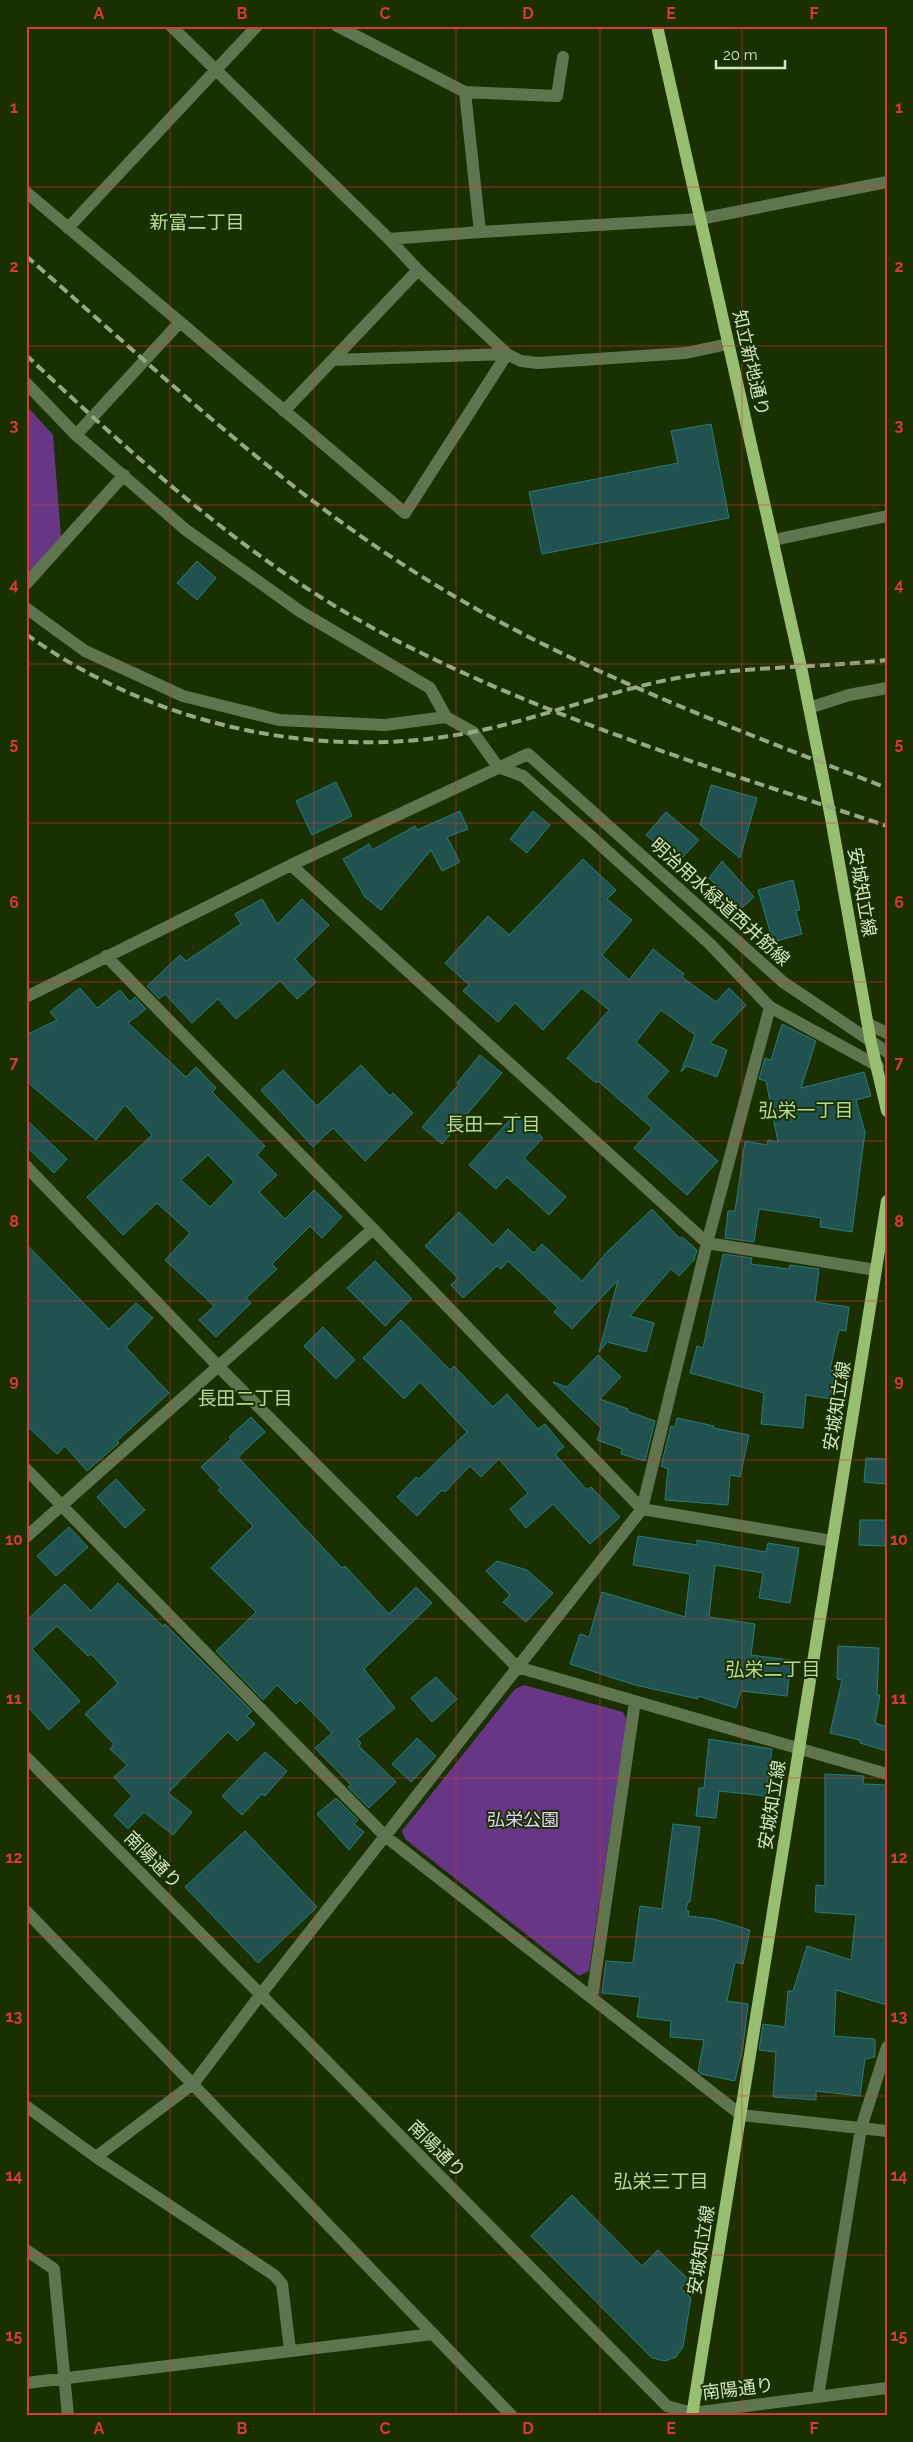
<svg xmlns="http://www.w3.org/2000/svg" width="913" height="2442" font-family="Raleway,'Noto Sans JP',sans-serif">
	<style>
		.green { fill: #673785 }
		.building { fill: #215250; stroke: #297c79; fill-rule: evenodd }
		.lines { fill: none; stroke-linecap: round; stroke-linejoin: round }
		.minor { stroke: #60744f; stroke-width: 12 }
		.major { stroke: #97be71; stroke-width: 12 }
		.rail { stroke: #96a983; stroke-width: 4; stroke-dasharray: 10 5; stroke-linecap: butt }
		.grid { fill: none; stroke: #d63b38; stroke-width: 1; stroke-opacity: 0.55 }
		.labels { text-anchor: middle; stroke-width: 4; stroke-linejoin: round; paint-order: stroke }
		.street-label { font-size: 18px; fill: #d3e5c4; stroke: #1b3000 }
		.park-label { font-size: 18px; fill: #e7cefa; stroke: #1b3000 }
		.neighbourhood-label { font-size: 19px; fill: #b6da96; stroke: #1b3000 }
		.neatline { fill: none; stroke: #d63b38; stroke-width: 2 }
		.grid-label { font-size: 16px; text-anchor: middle; font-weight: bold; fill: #d63b38 }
	</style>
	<rect width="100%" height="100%" fill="#1b3000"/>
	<path class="green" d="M 26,405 L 53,435 L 61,537 L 26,575 Z
		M 524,1685 L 623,1712 L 627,1720 L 589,1971 L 579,1976 L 405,1839 L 402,1831 L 515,1689 Z"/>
	<path class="building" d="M 711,424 L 729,518 L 542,554 L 529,492 L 678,463 L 671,431 Z
		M 197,561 L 216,578 L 197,600 L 177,583 Z
		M 336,782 L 352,816 L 312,835 L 296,801 Z
		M 711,785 L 757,798 L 740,858 L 700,825 Z
		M 460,811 L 468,829 L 447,837 L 460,862 L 442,871 L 431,850 L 381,910 L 365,897 L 343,859 L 369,844 L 372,850 L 415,826 L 417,830 Z
		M 533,811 L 550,825 L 527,853 L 510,839 Z
		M 666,812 L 699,840 L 678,862 L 646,835 Z
		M 583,859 L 616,890 L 607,899 L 632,920 L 602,955 L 629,980 L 653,949 L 684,974 L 682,977 L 716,1002 L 729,988 L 746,1005 L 710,1043 L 727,1050 L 717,1077 L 687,1066 L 681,1072 L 695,1035 L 661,1010 L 636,1042 L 669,1071 L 646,1097 L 718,1161 L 687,1195 L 634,1148 L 652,1128 L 598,1081 L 596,1083 L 567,1058 L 609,1010 L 582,988 L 543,1030 L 515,1003 L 498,1022 L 463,991 L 469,985 L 445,963 L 488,916 L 509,935 Z
		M 722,861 L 754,897 L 734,915 L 714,892 L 719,888 L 709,878 Z
		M 793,880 L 800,910 L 796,911 L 802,934 L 773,942 L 758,890 Z
		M 262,899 L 277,924 L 302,899 L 329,925 L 295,959 L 316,982 L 297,999 L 280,981 L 236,1019 L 218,999 L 192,1023 L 165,994 L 159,999 L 147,986 L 180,955 L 186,961 L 241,924 L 235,914 Z
		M 80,988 L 97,1008 L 120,990 L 130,1002 L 135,997 L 146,1009 L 128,1023 L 186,1077 L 196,1067 L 216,1088 L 212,1092 L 265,1146 L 257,1155 L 277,1175 L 259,1192 L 285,1219 L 314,1190 L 342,1217 L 322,1238 L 310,1226 L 272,1264 L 277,1269 L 246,1298 L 251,1303 L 216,1337 L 199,1320 L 214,1306 L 165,1260 L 190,1233 L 157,1203 L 123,1235 L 87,1197 L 152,1135 L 125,1105 L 96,1140 L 26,1081 L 26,1035 L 57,1020 L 50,1012 ZM 208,1155 L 234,1182 L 210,1207 L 181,1180 Z
		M 782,1024 L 816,1041 L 801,1088 L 864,1072 L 871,1096 L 856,1100 L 865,1132 L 852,1232 L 820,1227 L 821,1218 L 759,1209 L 754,1242 L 725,1238 L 728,1211 L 735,1211 L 745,1141 L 767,1145 L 768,1140 L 778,1142 L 766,1081 L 759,1079 L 765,1058 L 771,1060 Z
		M 480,1055 L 502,1073 L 442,1144 L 422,1127 L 459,1084 L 457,1083 Z
		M 361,1065 L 390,1096 L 393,1093 L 413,1113 L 365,1161 L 333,1128 L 313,1147 L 261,1090 L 283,1070 L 317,1106 Z
		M 516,1113 L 543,1138 L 524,1158 L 566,1197 L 549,1215 L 507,1177 L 496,1189 L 469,1165 Z
		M 26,1119 L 67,1159 L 54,1173 L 26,1146 Z
		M 652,1209 L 680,1239 L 682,1237 L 697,1250 L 694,1260 L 679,1276 L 671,1269 L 630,1316 L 654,1323 L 646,1352 L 607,1342 L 599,1352 L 618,1280 L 572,1329 L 554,1312 L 558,1308 L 508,1261 L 501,1269 L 497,1266 L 463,1298 L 451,1285 L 458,1278 L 425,1246 L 459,1212 L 493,1245 L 508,1229 L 534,1253 L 542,1244 L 582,1281 L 607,1252 Z
		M 26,1244 L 109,1329 L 136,1303 L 153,1318 L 126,1347 L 169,1393 L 117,1441 L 119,1443 L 87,1471 L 65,1446 L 57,1454 L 26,1425 Z
		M 723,1254 L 752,1258 L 751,1264 L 789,1269 L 790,1265 L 819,1269 L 815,1302 L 849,1307 L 846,1331 L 839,1330 L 830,1370 L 835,1371 L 831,1399 L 806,1395 L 803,1428 L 761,1424 L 764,1393 L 690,1373 L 697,1346 L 703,1348 Z
		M 375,1261 L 412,1299 L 385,1326 L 347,1288 Z
		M 401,1320 L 450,1370 L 454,1366 L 493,1407 L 507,1394 L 538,1429 L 545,1424 L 564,1447 L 555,1454 L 587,1490 L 591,1487 L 620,1517 L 590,1544 L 553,1504 L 526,1528 L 510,1509 L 528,1493 L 499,1459 L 481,1477 L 470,1466 L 445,1492 L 442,1490 L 417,1516 L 397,1497 L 416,1477 L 419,1479 L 467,1432 L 420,1382 L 404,1399 L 363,1358 Z
		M 323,1327 L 355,1360 L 336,1379 L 304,1346 Z
		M 598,1355 L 621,1377 L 600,1399 L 628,1409 L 627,1411 L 655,1421 L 645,1461 L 621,1454 L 622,1449 L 597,1440 L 601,1428 L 553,1382 L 567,1387 Z
		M 251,1417 L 265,1432 L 238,1457 L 342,1568 L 345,1566 L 389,1614 L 416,1587 L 432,1603 L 364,1669 L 395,1708 L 357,1739 L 361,1743 L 359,1746 L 396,1782 L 369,1808 L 348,1787 L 351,1785 L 315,1748 L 332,1733 L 300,1700 L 296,1704 L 277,1685 L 263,1700 L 216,1651 L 256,1612 L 211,1568 L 253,1526 L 218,1490 L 221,1488 L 201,1467 L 231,1439 L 229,1437 Z
		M 677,1418 L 714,1426 L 713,1428 L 749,1435 L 740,1477 L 730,1475 L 728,1505 L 665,1500 L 668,1469 L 661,1466 L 671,1426 L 675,1427 Z
		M 866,1458 L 887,1459 L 887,1484 L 864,1482 Z
		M 116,1479 L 145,1510 L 125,1528 L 97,1497 Z
		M 860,1520 L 886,1520 L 885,1546 L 859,1545 Z
		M 69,1527 L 88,1547 L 56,1576 L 37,1556 Z
		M 638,1536 L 697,1545 L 697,1540 L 766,1552 L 768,1543 L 799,1548 L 790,1603 L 759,1598 L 763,1573 L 715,1565 L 709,1617 L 755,1624 L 751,1655 L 791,1660 L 787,1696 L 741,1691 L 736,1708 L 698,1696 L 698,1699 L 635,1685 L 570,1664 L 580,1634 L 589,1637 L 602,1592 L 685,1617 L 690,1574 L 633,1565 Z
		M 497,1561 L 527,1570 L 553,1593 L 526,1622 L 503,1602 L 510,1595 L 486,1571 Z
		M 118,1583 L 163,1626 L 165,1624 L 252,1711 L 247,1716 L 255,1724 L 237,1741 L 228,1732 L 168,1793 L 192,1812 L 173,1835 L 144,1812 L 128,1829 L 114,1815 L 132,1796 L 114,1777 L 127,1765 L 110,1749 L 114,1744 L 85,1714 L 118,1683 L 91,1654 L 88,1656 L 57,1626 L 32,1649 L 80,1701 L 49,1730 L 26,1705 L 26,1621 L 65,1584 L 91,1611 Z
		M 838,1646 L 879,1648 L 877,1695 L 880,1695 L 875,1723 L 887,1727 L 887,1751 L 860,1743 L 860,1740 L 830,1733 L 842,1680 L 837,1679 Z
		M 436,1677 L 457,1699 L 432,1722 L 411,1698 Z
		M 417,1738 L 436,1756 L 411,1782 L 392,1764 Z
		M 709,1739 L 772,1749 L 766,1796 L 719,1791 L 716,1818 L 696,1816 L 699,1788 L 704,1788 Z
		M 265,1752 L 287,1771 L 265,1796 L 262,1794 L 242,1815 L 222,1796 Z
		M 825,1774 L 864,1776 L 863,1784 L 887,1785 L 887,2005 L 836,1990 L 834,2036 L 875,2039 L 875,2057 L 865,2059 L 860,2096 L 816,2091 L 816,2100 L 773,2097 L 776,2052 L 759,2050 L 763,2024 L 785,2027 L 788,1991 L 793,1991 L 807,1946 L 851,1960 L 856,1915 L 815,1912 L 816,1885 L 825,1886 Z
		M 336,1798 L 358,1820 L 354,1824 L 364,1832 L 349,1850 L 317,1814 Z
		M 673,1824 L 700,1827 L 690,1902 L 688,1902 L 686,1910 L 689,1911 L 688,1916 L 714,1919 L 750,1930 L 743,1964 L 735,1962 L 727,2001 L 748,2004 L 743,2047 L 735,2081 L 701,2074 L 698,2071 L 704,2040 L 670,2037 L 671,2021 L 637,2017 L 640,1997 L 602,1993 L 606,1961 L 633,1963 L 640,1906 L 662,1909 Z
		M 245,1831 L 317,1907 L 258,1963 L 185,1887 Z
		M 572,2195 L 642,2266 L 658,2250 L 689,2280 L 681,2288 L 691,2298 L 683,2347 L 676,2357 L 665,2361 L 652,2358 L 531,2236 Z"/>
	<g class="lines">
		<path class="minor" d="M 171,26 L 389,239 L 418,270 L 507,354 L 521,361 L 538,363 L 686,353 L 728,344
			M 337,26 L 465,92 L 480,232
			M 465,92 L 557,96 L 563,57
			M 26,192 L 180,322 L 76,435
			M 68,228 L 257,26
			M 389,239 L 480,232 L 700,219 L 887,182
			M 180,322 L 405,513 L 507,354
			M 333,360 L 507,354
			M 26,383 L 76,435 L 186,530 L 301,612 L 430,688 L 446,717 L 473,732 L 498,767 L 523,776 L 594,839 L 710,944 L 770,1007 L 878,1066
			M 284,411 L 418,270
			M 774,540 L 887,516
			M 26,584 L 124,475
			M 26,608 L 85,651 L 183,696 L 279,720 L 385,725 L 446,717
			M 809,708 L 849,695 L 887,688
			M 291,865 L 707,1243 L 876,1270
			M 106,956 L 373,1229 L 642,1509 L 832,1541
			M 26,997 L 291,865 L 528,754 L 783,982 L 887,1052
			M 868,1024 L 887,1033
			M 26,1166 L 218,1366 L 517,1667 L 887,1774
			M 26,1469 L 385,1836 L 741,2115 L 887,2131
			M 26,1537 L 373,1229
			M 26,1757 L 667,2406 L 692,2413 L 887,2388
			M 26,1911 L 433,2334
			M 592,1998 L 635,1701
			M 26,2106 L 96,2157 L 274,2275 L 282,2284 L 290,2350
			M 96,2157 L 194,2083 L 261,1994 L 642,1509 L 707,1243 L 770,1007
			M 26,2250 L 54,2269 L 68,2416
			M 26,2383 L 433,2334 L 512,2416
			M 818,2397 L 861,2128 L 887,2047"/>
		<path class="major" d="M 657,26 L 801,667 L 831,818 L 871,1043 L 887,1111
			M 692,2416 L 887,1201"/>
		<path class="rail" d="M 26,256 C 156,369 282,491 429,581 C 573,670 731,727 887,788
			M 26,355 C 136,458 250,563 384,634 C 543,718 716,769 887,826
			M 26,634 C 153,726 320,762 473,732 C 542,718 608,691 677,678 C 746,666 817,668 887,660"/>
	</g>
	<path class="grid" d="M 170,26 L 170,2416M 314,26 L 314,2416M 456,26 L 456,2416M 600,26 L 600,2416M 742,26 L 742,2416M 26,187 L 887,187M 26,346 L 887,346M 26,505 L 887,505M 26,664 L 887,664M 26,823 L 887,823M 26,982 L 887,982M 26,1141 L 887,1141M 26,1301 L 887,1301M 26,1460 L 887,1460M 26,1619 L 887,1619M 26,1778 L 887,1778M 26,1937 L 887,1937M 26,2096 L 887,2096M 26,2255 L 887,2255"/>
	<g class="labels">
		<g class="street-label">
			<text transform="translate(751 363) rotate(77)" y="6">知立新地通り</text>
			<text transform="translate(862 892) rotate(80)" y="6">安城知立線</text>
			<text transform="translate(720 902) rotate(42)" y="6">明治用水緑道西井筋線</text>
			<text transform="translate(837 1406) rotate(-81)" y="6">安城知立線</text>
			<text transform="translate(772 1805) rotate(-81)" y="6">安城知立線</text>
			<text transform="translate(153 1860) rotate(45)" y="6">南陽通り</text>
			<text transform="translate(437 2149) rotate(45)" y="6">南陽通り</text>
			<text transform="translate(701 2250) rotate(-81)" y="6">安城知立線</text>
			<text transform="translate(738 2389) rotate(-7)" y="6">南陽通り</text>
		</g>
		<g class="park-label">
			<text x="523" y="1826">弘栄公園</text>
		</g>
		<g class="neighbourhood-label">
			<text x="197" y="229">新富二丁目</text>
			<text x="806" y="1117">弘栄一丁目</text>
			<text x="493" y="1131">長田一丁目</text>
			<text x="245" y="1405">長田二丁目</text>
			<text x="773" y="1676">弘栄二丁目</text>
			<text x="661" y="2188">弘栄三丁目</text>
		</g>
	</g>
	<rect width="913" height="2442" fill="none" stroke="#1b3000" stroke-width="55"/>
	<path d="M716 60v8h69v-8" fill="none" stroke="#d3e5c4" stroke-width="2.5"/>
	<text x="723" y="60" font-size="15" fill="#d3e5c4" stroke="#1b3000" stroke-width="4" paint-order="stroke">20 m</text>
	<rect x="28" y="28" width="858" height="2386" class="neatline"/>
	<g class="grid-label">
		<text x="99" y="19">A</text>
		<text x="242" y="19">B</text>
		<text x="385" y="19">C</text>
		<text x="528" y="19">D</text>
		<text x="671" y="19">E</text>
		<text x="814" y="19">F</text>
		<text x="14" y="113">1</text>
		<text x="899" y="113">1</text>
		<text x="14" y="272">2</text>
		<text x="899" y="272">2</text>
		<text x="14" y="431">3</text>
		<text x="899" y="431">3</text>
		<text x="14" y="590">4</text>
		<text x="899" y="590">4</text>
		<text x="14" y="749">5</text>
		<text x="899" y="749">5</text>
		<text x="14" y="908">6</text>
		<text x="899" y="908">6</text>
		<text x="14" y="1068">7</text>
		<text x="899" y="1068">7</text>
		<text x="14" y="1227">8</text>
		<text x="899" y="1227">8</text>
		<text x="14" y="1386">9</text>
		<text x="899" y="1386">9</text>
		<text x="14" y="1545">10</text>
		<text x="899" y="1545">10</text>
		<text x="14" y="1704">11</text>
		<text x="899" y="1704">11</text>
		<text x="14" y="1863">12</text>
		<text x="899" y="1863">12</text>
		<text x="14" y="2022">13</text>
		<text x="899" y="2022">13</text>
		<text x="14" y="2181">14</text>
		<text x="899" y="2181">14</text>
		<text x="14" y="2341">15</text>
		<text x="899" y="2341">15</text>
		<text x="99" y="2434">A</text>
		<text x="242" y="2434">B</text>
		<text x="385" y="2434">C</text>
		<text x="528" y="2434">D</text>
		<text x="671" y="2434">E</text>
		<text x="814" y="2434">F</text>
	</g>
</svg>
